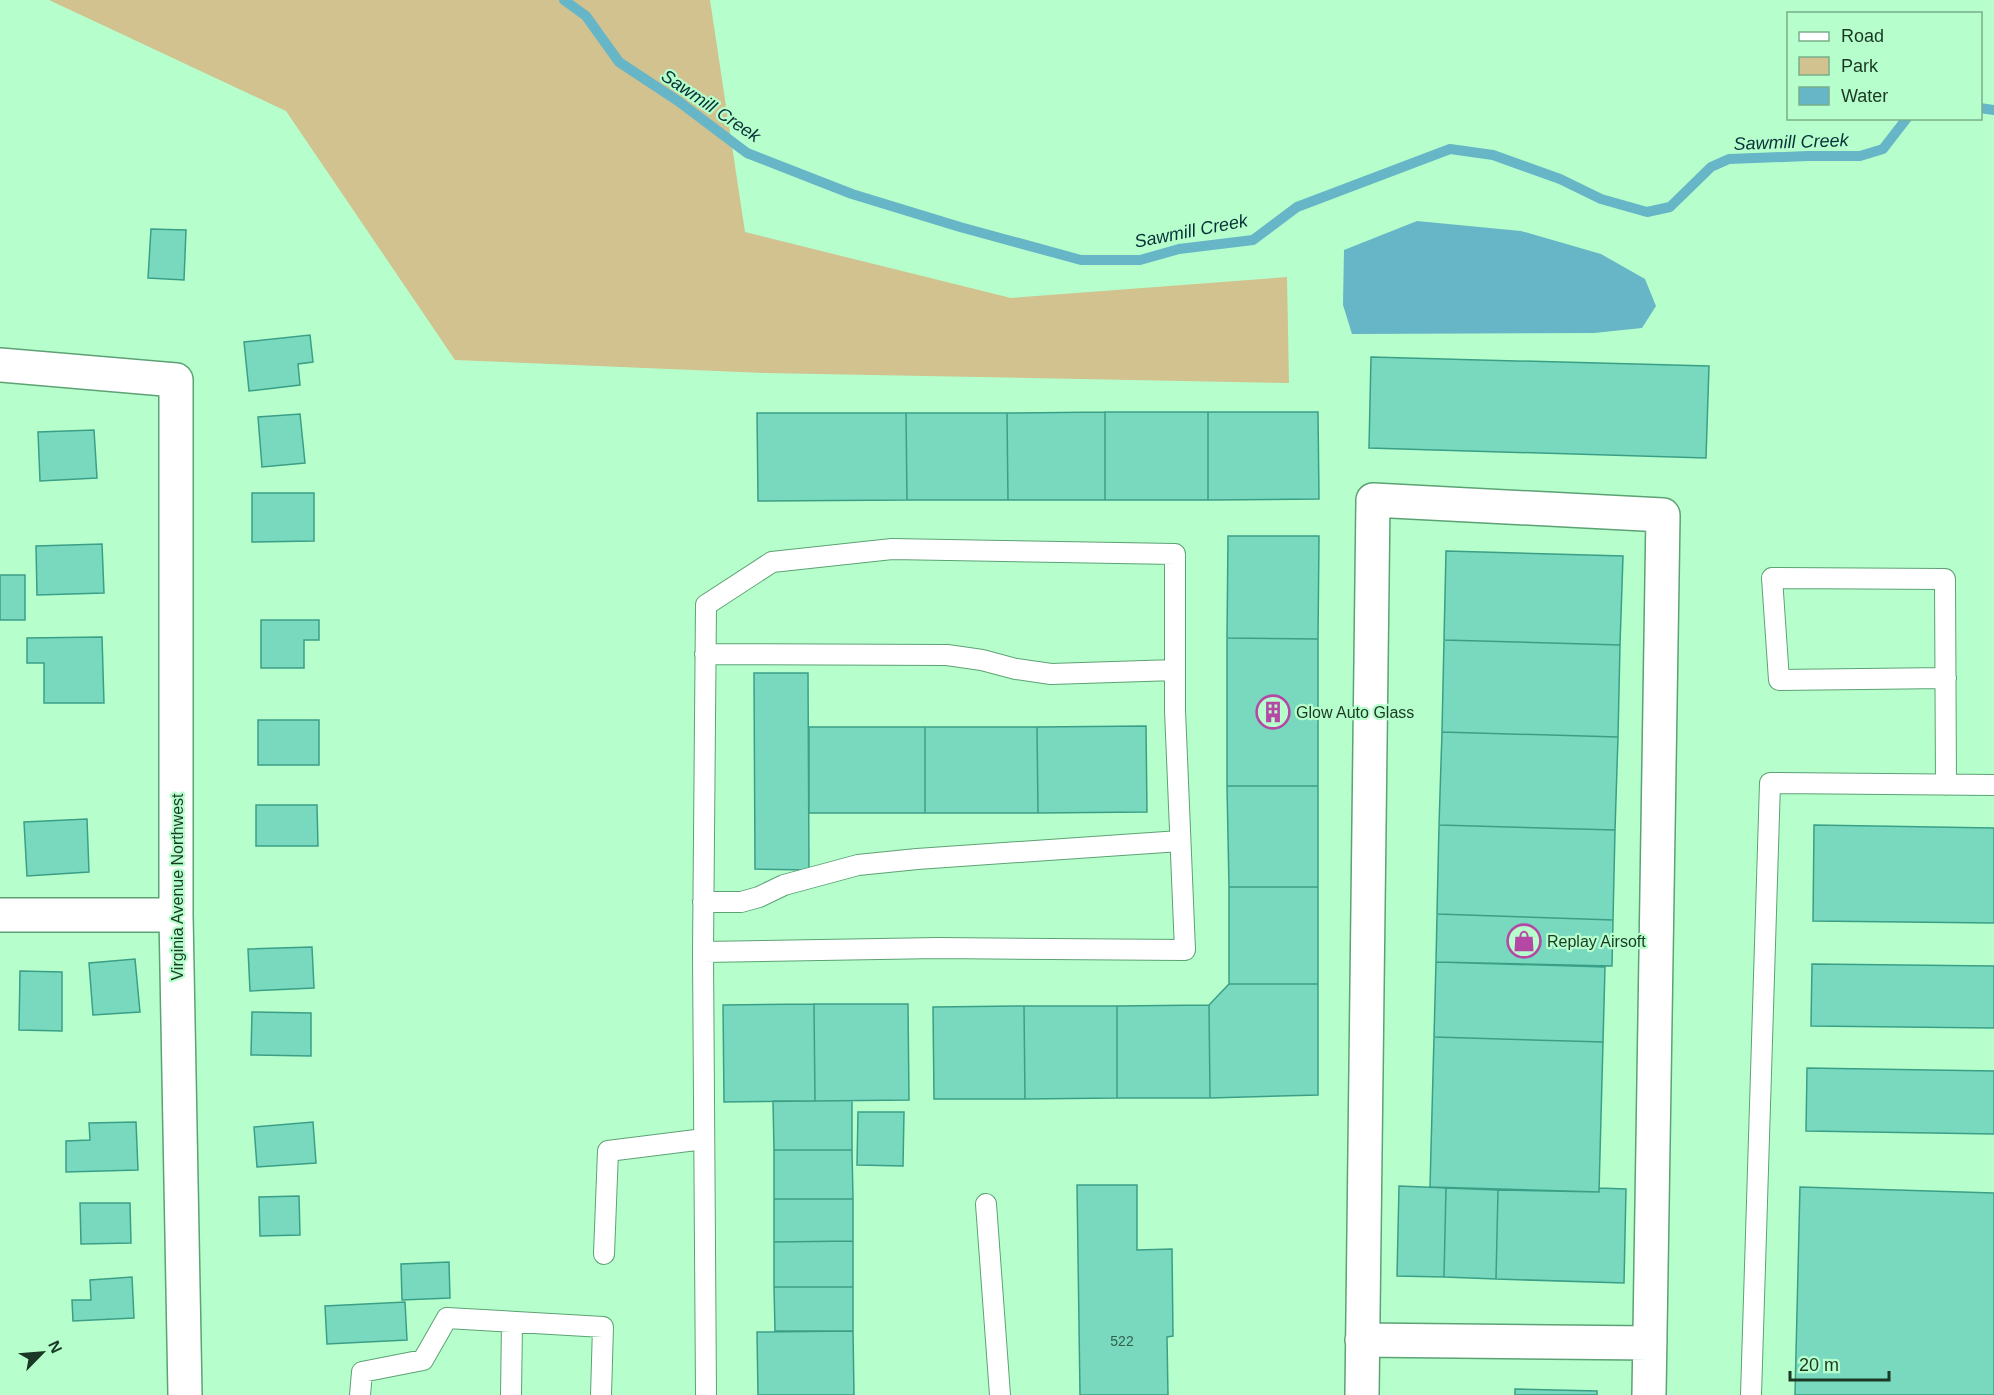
<svg xmlns="http://www.w3.org/2000/svg" width="1994" height="1395" font-family="Helvetica,sans-serif">
	<style>
		.green { fill: #d1c290 }
		.water { fill: #66b6c7 }
		.lines { fill: none; stroke-linecap: round; stroke-linejoin: round }
		.stream { stroke: #66b6c7; stroke-width: 10 }
		.building { fill: #79d9be; stroke: #3b9f87; stroke-width: 1.5 }
		.service-casing { stroke: #5ca274; stroke-width: 22 }
		.minor-casing { stroke: #5ca274; stroke-width: 36 }
		.service { stroke: #fff; stroke-width: 20 }
		.minor { stroke: #fff; stroke-width: 33 }
		.labels { text-anchor: middle; stroke-width: 4.5; stroke-linejoin: round; paint-order: stroke }
		.number-label { font-size: 14px; fill: #32604a }
		.poi-label { font-size: 16px; fill: #1a3824; stroke: #b6ffcc; text-anchor: start }
		.street-label { font-size: 16px; fill: #1a3824; stroke: #b6ffcc }
		.water-label { font-size: 18px; font-style: italic; fill: #083038; stroke: #b6ffcc }
	</style>
	<rect width="100%" height="100%" fill="#b6ffcc"/>
	<path class="green" d="M 49,0 L 710,0 L 745,232 L 1011,298 L 1287,277 L 1289,383 L 765,373 L 455,360 L 286,111 Z"/>
	<path class="water" d="M 1417,221 L 1521,231 L 1601,254 L 1645,279 L 1656,306 L 1642,328 L 1594,333 L 1352,334 L 1343,305 L 1344,250 Z"/>
	<g class="lines">
		<path class="stream" d="M 564,0 L 586,16 L 619,62 L 678,101 L 747,153 L 852,194 L 960,227 L 1081,260 L 1140,260 L 1179,249 L 1253,240 L 1297,207 L 1450,149 L 1493,155 L 1560,179 L 1601,199 L 1647,212 L 1670,207 L 1711,167 L 1729,159 L 1808,156 L 1860,156 L 1883,149 L 1907,118
			M 1980,108 L 1994,110"/>
	</g>
	<path class="building" d="M 151,229 L 186,230 L 184,280 L 148,278 Z
		M 310,335 L 313,362 L 298,364 L 300,385 L 249,391 L 244,342 Z
		M 1371,357 L 1709,366 L 1706,458 L 1369,448 Z
		M 1105,412 L 1208,412 L 1208,500 L 1105,500 Z
		M 1105,412 L 1105,500 L 1008,500 L 1007,413 Z
		M 1208,412 L 1318,412 L 1319,499 L 1208,500 Z
		M 757,413 L 906,413 L 907,500 L 758,501 Z
		M 906,413 L 1007,413 L 1008,500 L 907,500 Z
		M 300,414 L 305,463 L 262,467 L 258,417 Z
		M 94,430 L 97,478 L 40,481 L 38,432 Z
		M 252,493 L 314,493 L 314,541 L 252,542 Z
		M 1228,536 L 1319,536 L 1318,639 L 1227,638 Z
		M 102,544 L 104,593 L 37,595 L 36,546 Z
		M 1446,551 L 1623,556 L 1620,645 L 1444,640 Z
		M 0,575 L 25,575 L 25,620 L 0,620 Z
		M 261,620 L 319,620 L 319,640 L 304,640 L 304,668 L 261,668 Z
		M 102,637 L 104,703 L 44,703 L 44,663 L 27,663 L 27,638 Z
		M 1227,638 L 1318,639 L 1318,786 L 1227,786 Z
		M 1444,640 L 1620,645 L 1618,737 L 1442,732 Z
		M 754,673 L 808,673 L 809,870 L 755,869 Z
		M 258,720 L 319,720 L 319,765 L 258,765 Z
		M 1146,726 L 1147,812 L 1038,813 L 1037,727 Z
		M 809,727 L 925,727 L 925,813 L 809,813 Z
		M 925,727 L 1037,727 L 1038,813 L 925,813 Z
		M 1442,732 L 1618,737 L 1615,830 L 1439,825 Z
		M 1227,786 L 1318,786 L 1318,887 L 1229,887 Z
		M 256,805 L 317,805 L 318,846 L 256,846 Z
		M 87,819 L 89,872 L 27,876 L 24,822 Z
		M 1439,825 L 1615,830 L 1613,920 L 1437,914 Z
		M 1814,825 L 1994,828 L 1994,923 L 1813,921 Z
		M 1229,887 L 1318,887 L 1318,984 L 1229,984 Z
		M 1437,914 L 1613,920 L 1612,966 L 1436,962 Z
		M 312,947 L 314,988 L 250,991 L 248,949 Z
		M 135,959 L 140,1012 L 93,1015 L 89,963 Z
		M 1436,962 L 1605,967 L 1603,1042 L 1434,1037 Z
		M 1812,964 L 1994,966 L 1994,1028 L 1811,1026 Z
		M 20,971 L 62,972 L 62,1031 L 19,1030 Z
		M 1229,984 L 1318,984 L 1318,1095 L 1210,1098 L 1209,1005 Z
		M 814,1004 L 908,1004 L 909,1100 L 815,1101 Z
		M 814,1004 L 815,1101 L 724,1102 L 723,1005 Z
		M 1209,1005 L 1210,1098 L 1117,1098 L 1117,1006 Z
		M 1024,1006 L 1117,1006 L 1117,1098 L 1025,1099 Z
		M 1024,1006 L 1025,1099 L 934,1099 L 933,1007 Z
		M 252,1012 L 311,1013 L 311,1056 L 251,1055 Z
		M 1434,1037 L 1603,1042 L 1599,1192 L 1430,1187 Z
		M 1807,1068 L 1994,1071 L 1994,1134 L 1806,1131 Z
		M 773,1101 L 852,1101 L 852,1150 L 774,1150 Z
		M 858,1112 L 904,1112 L 903,1166 L 857,1165 Z
		M 136,1122 L 138,1170 L 66,1172 L 66,1141 L 90,1140 L 89,1123 Z
		M 313,1122 L 316,1163 L 257,1167 L 254,1127 Z
		M 774,1150 L 852,1150 L 853,1199 L 774,1199 Z
		M 1077,1185 L 1137,1185 L 1137,1250 L 1172,1249 L 1173,1336 L 1167,1337 L 1168,1395 L 1080,1395 Z
		M 1399,1186 L 1446,1188 L 1444,1277 L 1397,1276 Z
		M 1800,1187 L 1994,1193 L 1994,1395 L 1795,1395 Z
		M 1446,1188 L 1498,1190 L 1496,1279 L 1444,1277 Z
		M 1599,1188 L 1626,1189 L 1624,1283 L 1496,1279 L 1498,1190 L 1599,1192 Z
		M 299,1196 L 300,1235 L 260,1236 L 259,1197 Z
		M 774,1199 L 853,1199 L 853,1241 L 774,1242 Z
		M 80,1203 L 130,1203 L 131,1243 L 81,1244 Z
		M 853,1241 L 853,1287 L 774,1287 L 774,1242 Z
		M 449,1262 L 450,1298 L 402,1300 L 401,1264 Z
		M 132,1277 L 134,1318 L 73,1321 L 72,1300 L 91,1300 L 90,1280 Z
		M 774,1287 L 853,1287 L 853,1331 L 775,1331 Z
		M 405,1302 L 407,1340 L 327,1344 L 325,1306 Z
		M 853,1331 L 854,1395 L 758,1395 L 757,1332 Z
		M 1515,1389 L 1597,1391 L 1597,1395 L 1515,1395 Z"/>
	<g class="lines">
		<defs>
			<path id="service" d="M 705,654 L 947,655 L 982,660 L 1016,669 L 1051,674 L 1175,670
				M 1946,678 L 1779,680 L 1772,578 L 1945,579 L 1946,785
				M 703,902 L 741,902 L 759,897 L 784,885 L 858,865 L 917,859 L 1180,841
				M 703,952 L 938,948 L 1185,950 L 1175,710 L 1175,554 L 892,549 L 772,562 L 706,605 L 703,952 L 706,1395
				M 986,1204 L 1000,1395
				M 604,1254 L 608,1151 L 704,1139
				M 360,1395 L 362,1372 L 423,1360 L 447,1318 L 603,1327 L 601,1395
				M 511,1395 L 512,1322
				M 1751,1395 L 1770,783 L 1994,785"/>
			<path id="minor" d="M 0,365 L 176,380 L 176,915 L 185,1395
				M 0,915 L 176,915
				M 1362,1340 L 1650,1343
				M 1362,1395 L 1373,500 L 1663,515 L 1649,1395"/>
		</defs>
		<use href="#service" class="service-casing"/>
		<use href="#minor" class="minor-casing"/>
		<use href="#service" class="service"/>
		<use href="#minor" class="minor"/>
	</g>
	<defs>
		<symbol id="building-ring" viewBox="-11 -11 22 22"><circle r="9.5" fill="#b6ffcc" stroke="#b547a5" stroke-width="1.5"/><path d="M-4-6H4V6H1V3H-1V6H-4ZM-2.5-4.3h1.7v1.8h-1.7ZM.8-4.3h1.7v1.8H.8ZM-2.5-1h1.7V.8h-1.7ZM.8-1h1.7V.8H.8Z" fill="#b547a5"/></symbol>
		<symbol id="shop-ring" viewBox="-11 -11 22 22"><circle r="9.5" fill="#b6ffcc" stroke="#b547a5" stroke-width="1.5"/><path d="M-5-2.5h2.3a2.7 3.5 0 0 1 5.4 0H5L5.5 6h-11ZM-1.5-2.5h3a1.5 2.3 0 0 0-3 0Z" fill="#b547a5"/></symbol>
	</defs>
	<g fill-rule="evenodd">
		<use href="#building-ring" x="1254" y="693" width="38" height="38"/>
		<use href="#shop-ring" x="1505" y="922" width="38" height="38"/>
	</g>
	<g class="labels">
		<g class="number-label">
			<text x="1122" y="1346">522</text>
		</g>
		<g class="poi-label">
			<text x="1296" y="718">Glow Auto Glass</text>
			<text x="1547" y="947">Replay Airsoft</text>
		</g>
		<g class="street-label">
			<text transform="translate(177 887) rotate(-90)" y="6">Virginia Avenue Northwest</text>
		</g>
		<g class="water-label">
			<text transform="translate(711 106) rotate(34)" y="6">Sawmill Creek</text>
			<text transform="translate(1791 142) rotate(-2)" y="6">Sawmill Creek</text>
			<text transform="translate(1191 231) rotate(-11)" y="6">Sawmill Creek</text>
		</g>
	</g>
	<rect x="1787" y="12" width="195" height="108" fill="#b6ffcc" stroke="#78af89" stroke-width="1.5"/>
	<rect x="1799" y="32" width="30" height="9" fill="#ffffff" stroke="#78af89" stroke-width="1.5"/>
	<text x="1841" y="42" font-size="18" fill="#1a3824">Road</text>
	<rect x="1799" y="57" width="30" height="18" fill="#d1c290" stroke="#78af89" stroke-width="1.5"/>
	<text x="1841" y="72" font-size="18" fill="#1a3824">Park</text>
	<rect x="1799" y="87" width="30" height="18" fill="#66b6c7" stroke="#78af89" stroke-width="1.5"/>
	<text x="1841" y="102" font-size="18" fill="#1a3824">Water</text>
	<g transform="translate(42 1353) rotate(65)" stroke="#b6ffcc" stroke-width="4.5" paint-order="stroke">
	<path d="M0-4.5L10 22L0 15L-10 22Z" fill="#1a3824"/>
	<text y="-9" font-size="16" font-weight="bold" text-anchor="middle" fill="#1a3824">N</text>
	</g>
	<path d="M1790 1371v9h99v-9" fill="none" stroke="#1a3824" stroke-width="3"/>
	<text x="1799" y="1371" font-size="18" fill="#1a3824" stroke="#b6ffcc" stroke-width="4.5" paint-order="stroke">20 m</text>
</svg>
